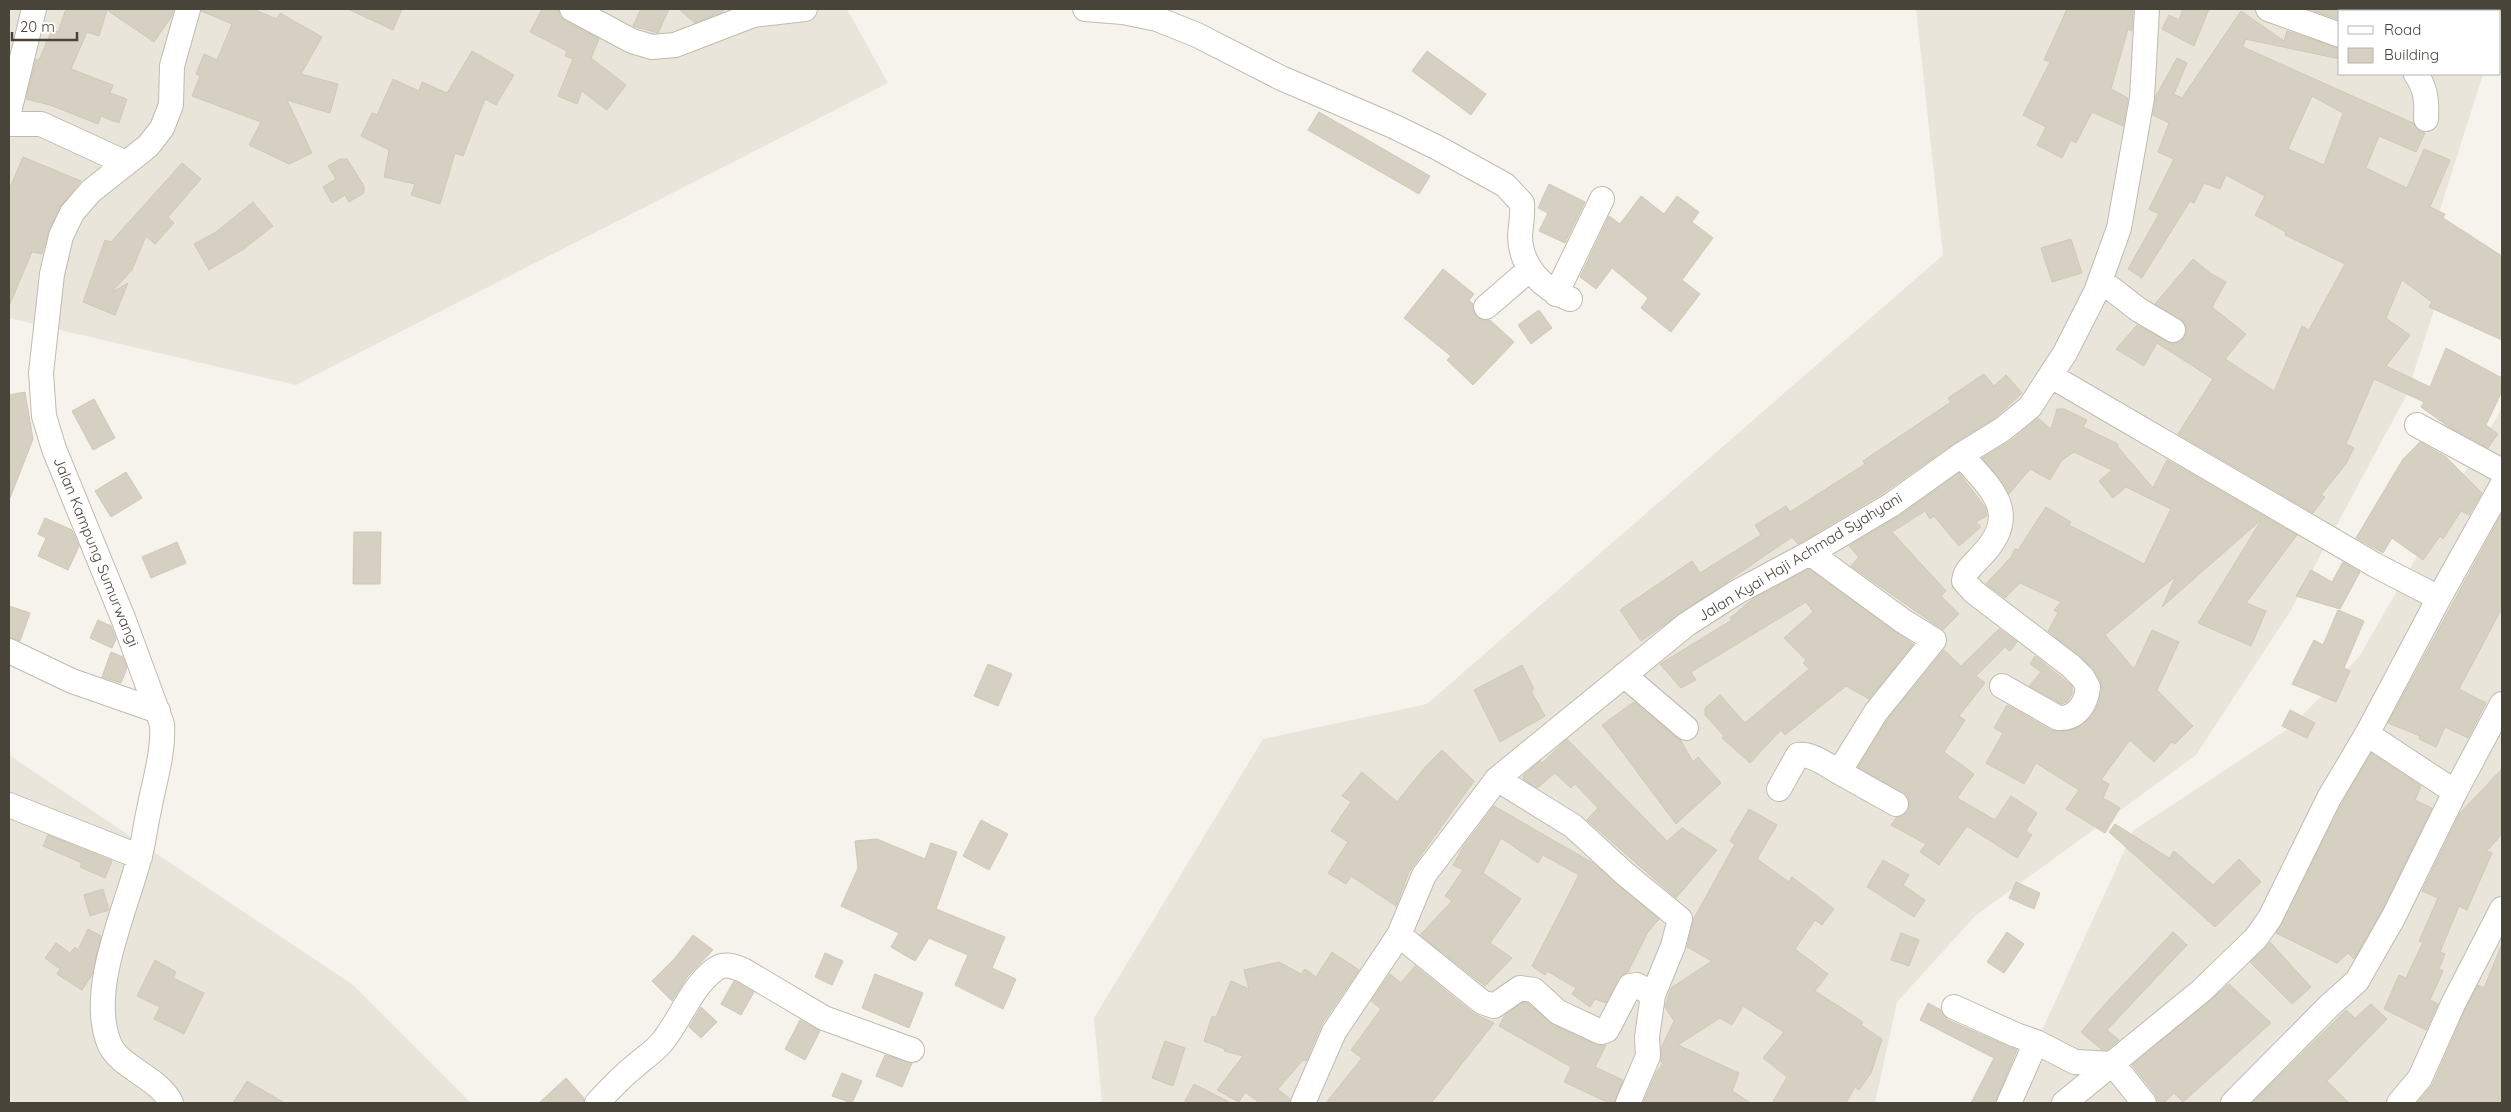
<svg xmlns="http://www.w3.org/2000/svg" width="2511" height="1112" font-family="Quicksand,sans-serif">
	<style>
		.residential { fill: #e9e5da }
		.building { fill: #d6d0c2; stroke: #d1c8b5; fill-rule: evenodd }
		.lines { fill: none; stroke-linecap: round; stroke-linejoin: round }
		.minor-casing { stroke: #c0bbaf; stroke-width: 26 }
		.minor { stroke: #fff; stroke-width: 24 }
		.labels { text-anchor: middle; stroke-width: 4; stroke-linejoin: round; paint-order: stroke }
		.street-label { font-size: 15px; fill: #49443a; stroke: #fff }
	</style>
	<rect width="100%" height="100%" fill="#f5f3ec"/>
	<path class="residential" d="M 9,9 L 847,9 L 888,83 L 296,385 L 9,318 Z
		M 1916,9 L 2502,9 L 2500,16 L 2500,11 L 2340,11 L 2340,74 L 2483,74 L 2424,260 L 2442,286 L 2406,396 L 2291,610 L 2196,755 L 1975,916 L 1897,1002 L 1875,1103 L 1102,1103 L 1094,1018 L 1263,739 L 1427,704 L 1943,255 Z
		M 2502,408 L 2502,1103 L 1999,1103 L 2044,1026 L 2134,830 L 2292,726 L 2359,657 Z
		M 9,755 L 353,985 L 471,1103 L 9,1103 Z"/>
	<path class="building" d="M 66,9 L 174,9 L 171,17 L 154,42 L 107,10 L 99,36 L 87,32 L 71,69 L 113,85 L 110,93 L 127,99 L 119,123 L 101,116 L 98,124 L 50,105 L 26,99 L 36,59 L 39,60 L 52,30 L 58,32 Z
		M 201,9 L 253,9 L 277,19 L 280,13 L 322,37 L 301,74 L 338,84 L 330,113 L 287,100 L 312,153 L 289,164 L 249,145 L 261,122 L 192,96 L 200,76 L 196,74 L 204,54 L 217,60 L 232,24 L 201,11 Z
		M 348,9 L 402,9 L 393,30 Z
		M 542,9 L 558,9 L 560,16 L 565,21 L 599,39 L 591,58 L 626,85 L 607,110 L 582,91 L 577,104 L 558,96 L 573,59 L 565,56 L 567,51 L 530,32 Z
		M 641,9 L 669,9 L 658,33 L 633,26 Z
		M 679,9 L 725,9 L 721,13 L 695,23 Z
		M 2067,9 L 2133,9 L 2132,31 L 2128,29 L 2111,89 L 2128,98 L 2123,126 L 2092,112 L 2076,143 L 2071,140 L 2062,158 L 2037,145 L 2046,127 L 2023,115 L 2050,62 L 2044,60 Z
		M 2183,9 L 2209,9 L 2194,46 L 2162,29 L 2169,15 L 2179,20 Z
		M 2308,9 L 2340,9 L 2340,20 Z
		M 2241,11 L 2284,41 L 2287,31 L 2340,48 L 2340,59 L 2245,39 L 2243,47 L 2413,123 L 2418,130 L 2425,133 L 2416,152 L 2379,136 L 2366,168 L 2407,188 L 2424,149 L 2450,160 L 2430,207 L 2445,214 L 2443,218 L 2502,256 L 2502,340 L 2429,307 L 2432,302 L 2402,280 L 2386,318 L 2410,335 L 2386,366 L 2430,387 L 2446,348 L 2502,378 L 2502,391 L 2486,425 L 2498,434 L 2488,448 L 2449,427 L 2421,407 L 2424,402 L 2374,379 L 2346,444 L 2354,448 L 2346,464 L 2321,495 L 2325,497 L 2313,513 L 2178,434 L 2213,379 L 2157,343 L 2144,366 L 2116,349 L 2137,325 L 2172,344 L 2179,342 L 2185,337 L 2187,331 L 2185,323 L 2155,304 L 2193,259 L 2210,273 L 2226,282 L 2212,307 L 2246,334 L 2225,359 L 2274,391 L 2302,326 L 2309,330 L 2345,264 L 2285,235 L 2286,232 L 2255,215 L 2265,196 L 2226,175 L 2220,189 L 2204,183 L 2194,203 L 2190,201 L 2142,278 L 2128,269 L 2159,214 L 2149,209 L 2174,159 L 2158,152 L 2169,123 L 2153,115 L 2156,96 L 2177,58 L 2187,63 L 2174,94 L 2182,98 ZM 2312,96 L 2343,113 L 2324,165 L 2288,149 Z
		M 472,51 L 514,75 L 496,105 L 485,99 L 463,156 L 455,153 L 440,204 L 411,195 L 415,184 L 384,177 L 389,150 L 361,136 L 372,113 L 377,115 L 393,79 L 419,91 L 422,82 L 447,93 Z
		M 1427,51 L 1486,94 L 1471,115 L 1412,71 Z
		M 1319,112 L 1430,176 L 1419,194 L 1308,130 Z
		M 23,157 L 81,181 L 60,207 L 49,230 L 42,254 L 32,252 L 9,306 L 9,190 Z
		M 340,159 L 347,159 L 364,186 L 364,193 L 349,202 L 345,195 L 332,203 L 323,187 L 336,179 L 328,166 Z
		M 182,163 L 201,179 L 168,217 L 174,223 L 155,244 L 146,236 L 132,270 L 111,293 L 128,283 L 115,315 L 83,302 L 105,240 L 111,242 Z
		M 1549,184 L 1585,202 L 1565,243 L 1539,231 L 1548,213 L 1538,208 Z
		M 1641,196 L 1664,214 L 1677,196 L 1699,212 L 1692,222 L 1713,238 L 1682,280 L 1700,294 L 1671,332 L 1641,308 L 1648,298 L 1612,268 L 1596,289 L 1580,277 L 1609,216 L 1620,224 Z
		M 253,202 L 273,226 L 244,249 L 209,270 L 194,244 L 216,232 Z
		M 2071,239 L 2082,273 L 2052,282 L 2041,248 Z
		M 1443,269 L 1474,294 L 1469,300 L 1473,304 L 1476,316 L 1482,320 L 1490,320 L 1514,342 L 1473,385 L 1447,360 L 1451,356 L 1404,318 Z
		M 1539,310 L 1552,328 L 1531,344 L 1518,325 Z
		M 1984,374 L 1994,386 L 2006,375 L 2022,393 L 1995,418 L 1953,444 L 1883,493 L 1798,544 L 1792,537 L 1641,641 L 1620,610 L 1692,561 L 1700,573 L 1761,535 L 1755,525 L 1786,506 L 1790,512 L 1865,464 L 1863,461 L 1951,402 L 1948,398 Z
		M 25,392 L 33,439 L 10,498 L 9,395 Z
		M 94,399 L 115,438 L 93,450 L 72,411 Z
		M 2057,409 L 2064,409 L 2087,420 L 2083,427 L 2118,444 L 2117,446 L 2153,488 L 2167,460 L 2297,535 L 2246,603 L 2266,611 L 2251,646 L 2198,623 L 2262,519 L 2162,607 L 2176,576 L 2105,635 L 2134,669 L 2152,630 L 2179,642 L 2157,690 L 2193,726 L 2175,744 L 2172,742 L 2154,762 L 2130,740 L 2101,780 L 2109,784 L 2103,798 L 2120,808 L 2105,833 L 2066,809 L 2079,790 L 2036,763 L 2024,784 L 1986,763 L 2003,733 L 1994,728 L 2007,705 L 2051,730 L 2066,731 L 2077,728 L 2091,717 L 2098,705 L 2102,689 L 2100,680 L 2093,668 L 2048,631 L 2058,613 L 2054,610 L 2061,602 L 2020,583 L 2005,598 L 1986,584 L 2011,557 L 2015,549 L 2018,550 L 2046,507 L 2071,522 L 2069,525 L 2144,564 L 2171,509 L 2126,487 L 2113,498 L 2099,481 L 2112,470 L 2074,452 L 2062,460 L 2050,480 L 2030,469 L 2009,494 L 1982,458 L 2012,440 L 2038,418 L 2051,429 Z
		M 2420,442 L 2446,457 L 2482,493 L 2469,515 L 2461,511 L 2443,539 L 2440,536 L 2423,560 L 2392,538 L 2383,553 L 2356,538 L 2403,459 Z
		M 126,472 L 142,498 L 111,517 L 95,491 Z
		M 1959,473 L 1985,507 L 1987,516 L 1976,522 L 1981,527 L 1959,546 L 1934,516 L 1930,519 L 1925,511 L 1892,532 L 1946,591 L 1941,596 L 1959,614 L 1943,630 L 1851,566 L 1859,557 L 1849,546 L 1899,516 Z
		M 2502,513 L 2502,608 L 2459,689 L 2486,703 L 2468,738 L 2445,727 L 2436,747 L 2419,739 L 2420,736 L 2388,723 Z
		M 45,518 L 72,530 L 79,546 L 68,570 L 38,556 L 46,538 L 38,534 Z
		M 354,532 L 381,532 L 380,584 L 353,584 Z
		M 177,542 L 186,563 L 151,578 L 142,557 Z
		M 2343,562 L 2360,572 L 2340,609 L 2296,596 L 2311,570 L 2332,582 Z
		M 1809,569 L 1913,644 L 1869,699 L 1846,686 L 1785,735 L 1781,730 L 1750,763 L 1722,738 L 1724,736 L 1705,715 L 1705,708 L 1720,695 L 1745,723 L 1809,669 L 1803,663 L 1806,660 L 1784,638 L 1813,612 L 1806,602 L 1696,669 L 1691,672 L 1696,680 L 1681,688 L 1660,664 L 1732,620 L 1730,618 L 1754,598 Z
		M 9,606 L 30,613 L 20,641 L 9,637 Z
		M 2338,610 L 2364,621 L 2344,668 L 2350,671 L 2336,702 L 2292,684 L 2314,640 L 2323,645 Z
		M 98,620 L 111,626 L 116,639 L 112,648 L 90,638 Z
		M 1999,629 L 2017,642 L 2010,651 L 2005,647 L 1976,676 L 1985,683 L 1959,716 L 1965,720 L 1944,752 L 1974,774 L 1957,798 L 1995,820 L 2011,796 L 2037,813 L 2026,831 L 2032,835 L 2017,858 L 1967,826 L 1939,865 L 1920,852 L 1926,844 L 1891,825 L 1896,818 L 1903,816 L 1908,811 L 1910,804 L 1908,797 L 1858,767 L 1887,720 L 1944,650 L 1961,666 Z
		M 111,652 L 123,657 L 127,668 L 121,683 L 102,677 Z
		M 2035,656 L 2072,686 L 2072,694 L 2067,702 L 2061,704 L 2029,686 L 2041,672 L 2030,664 Z
		M 988,664 L 1012,674 L 998,706 L 974,696 Z
		M 1522,665 L 1534,689 L 1531,691 L 1545,716 L 1500,742 L 1474,690 Z
		M 1634,702 L 1681,741 L 1693,762 L 1698,757 L 1721,783 L 1676,824 L 1602,725 Z
		M 2290,710 L 2315,723 L 2307,738 L 2282,726 Z
		M 1567,739 L 1667,841 L 1682,828 L 1717,850 L 1676,898 L 1587,820 L 1598,808 L 1575,784 L 1571,788 L 1555,773 L 1537,788 L 1524,780 L 1523,776 L 1540,761 L 1542,763 Z
		M 1442,750 L 1474,781 L 1409,872 L 1396,906 L 1351,876 L 1346,884 L 1328,873 L 1348,842 L 1331,831 L 1351,802 L 1342,796 L 1362,772 L 1397,802 L 1426,766 Z
		M 2371,753 L 2421,786 L 2415,800 L 2432,808 L 2381,912 L 2354,959 L 2348,953 L 2337,963 L 2276,933 L 2341,805 Z
		M 2502,769 L 2502,834 L 2487,851 L 2492,853 L 2467,910 L 2459,906 L 2440,952 L 2445,954 L 2439,969 L 2443,971 L 2430,1000 L 2438,1004 L 2426,1030 L 2384,1009 L 2399,975 L 2406,978 L 2423,942 L 2419,941 L 2438,898 L 2422,891 L 2460,813 Z
		M 1494,806 L 1593,863 L 1659,919 L 1648,932 L 1628,972 L 1618,979 L 1606,1003 L 1595,999 L 1590,1007 L 1572,994 L 1576,988 L 1547,971 L 1545,975 L 1532,966 L 1579,875 L 1543,855 L 1538,863 L 1501,838 L 1483,873 L 1521,899 L 1490,943 L 1512,958 L 1485,986 L 1420,935 L 1452,901 L 1445,896 L 1463,870 L 1453,865 L 1463,847 Z
		M 1749,809 L 1777,825 L 1757,859 L 1789,882 L 1792,877 L 1834,909 L 1822,925 L 1815,920 L 1795,949 L 1828,974 L 1815,991 L 1863,1022 L 1861,1025 L 1882,1039 L 1871,1073 L 1859,1090 L 1855,1087 L 1846,1103 L 1772,1103 L 1787,1077 L 1763,1058 L 1784,1032 L 1743,1006 L 1732,1025 L 1720,1018 L 1678,1045 L 1739,1073 L 1732,1091 L 1751,1103 L 1643,1103 L 1656,1073 L 1663,1063 L 1661,1062 L 1661,1048 L 1674,1021 L 1665,1007 L 1671,988 L 1712,961 L 1687,947 L 1693,920 L 1735,844 L 1730,841 Z
		M 981,820 L 1008,834 L 989,870 L 963,856 Z
		M 2115,824 L 2169,858 L 2174,851 L 2213,885 L 2239,859 L 2261,882 L 2215,927 L 2109,832 Z
		M 48,835 L 112,861 L 105,878 L 80,867 L 82,863 L 43,846 Z
		M 877,839 L 925,859 L 931,843 L 957,852 L 936,909 L 1005,937 L 992,968 L 1016,979 L 1003,1009 L 955,985 L 968,955 L 929,938 L 915,961 L 891,947 L 899,933 L 841,906 L 858,868 L 855,841 Z
		M 1883,860 L 1909,875 L 1903,885 L 1925,900 L 1914,917 L 1867,887 Z
		M 2016,882 L 2040,893 L 2034,909 L 2009,898 Z
		M 103,889 L 109,910 L 90,916 L 84,895 Z
		M 88,929 L 101,936 L 92,975 L 82,990 L 57,974 L 60,969 L 45,958 L 56,943 L 70,953 L 75,947 L 78,950 Z
		M 2007,932 L 2024,944 L 2004,973 L 1987,962 Z
		M 2173,932 L 2187,945 L 2107,1030 L 2119,1040 L 2107,1050 L 2102,1050 L 2081,1032 L 2106,1003 Z
		M 1901,933 L 1919,940 L 1909,966 L 1891,960 Z
		M 693,935 L 713,950 L 688,976 L 672,1001 L 652,981 L 675,958 Z
		M 2270,942 L 2311,987 L 2292,1004 L 2250,962 Z
		M 2502,944 L 2502,1103 L 2417,1103 L 2433,1084 L 2465,1010 L 2478,985 L 2484,988 Z
		M 1332,952 L 1359,970 L 1322,1024 L 1306,1061 L 1303,1060 L 1278,1089 L 1290,1099 L 1289,1103 L 1260,1103 L 1245,1092 L 1239,1102 L 1217,1090 L 1243,1056 L 1224,1051 L 1225,1049 L 1204,1041 L 1212,1016 L 1216,1017 L 1231,981 L 1249,989 L 1244,970 L 1279,962 L 1301,974 L 1305,969 L 1316,977 Z
		M 825,953 L 843,961 L 832,985 L 815,977 Z
		M 155,960 L 176,972 L 173,978 L 204,993 L 184,1034 L 154,1019 L 160,1007 L 137,996 Z
		M 1415,966 L 1473,1013 L 1494,1023 L 1431,1103 L 1326,1103 L 1362,1058 L 1351,1050 L 1381,1009 L 1371,1001 L 1390,974 L 1401,983 Z
		M 875,974 L 923,993 L 909,1028 L 862,1008 Z
		M 734,981 L 754,992 L 741,1015 L 721,1004 Z
		M 2229,984 L 2271,1023 L 2183,1102 L 2174,1093 L 2164,1103 L 2159,1103 L 2155,1094 L 2132,1065 Z
		M 1523,1002 L 1528,1003 L 1552,1024 L 1595,1044 L 1606,1045 L 1595,1067 L 1623,1080 L 1614,1103 L 1609,1103 L 1564,1082 L 1571,1067 L 1499,1026 L 1505,1015 Z
		M 1928,1003 L 1941,1010 L 1948,1020 L 2017,1050 L 1995,1103 L 1971,1103 L 1994,1058 L 1920,1020 Z
		M 2371,1004 L 2387,1019 L 2327,1081 L 2349,1103 L 2252,1103 L 2346,1010 L 2355,1018 Z
		M 701,1007 L 717,1022 L 701,1038 L 689,1027 Z
		M 800,1020 L 820,1031 L 805,1060 L 785,1049 Z
		M 1165,1041 L 1185,1048 L 1173,1086 L 1152,1078 Z
		M 885,1055 L 912,1063 L 902,1087 L 876,1076 Z
		M 842,1073 L 862,1081 L 852,1103 L 832,1096 Z
		M 566,1078 L 584,1098 L 584,1103 L 539,1103 Z
		M 247,1081 L 285,1103 L 233,1103 Z
		M 1194,1084 L 1231,1103 L 1184,1103 Z"/>
	<g class="lines">
		<defs>
			<path id="minor" d="M 572,9 L 632,41 L 652,47 L 675,45 L 753,15 L 805,9
				M 1085,9 L 1123,12 L 1157,19 L 1197,35 L 1281,78 L 1393,126 L 1438,148 L 1505,185 L 1522,203 C 1523,215 1521,224 1520,235 C 1520,267 1543,289 1570,299
				M 2268,9 L 2340,35
				M 2416,74 C 2426,89 2427,101 2426,119
				M 9,112 L 34,9
				M 9,124 L 41,124 L 126,163
				M 2100,280 L 2139,310 L 2173,330
				M 1556,294 L 1602,199
				M 1486,307 L 1530,269
				M 2051,376 L 2375,565 L 2439,598
				M 2417,425 L 2502,471
				M 1961,455 C 1992,489 2022,514 1981,556 C 1974,564 1965,570 1964,581 L 1974,592 L 2071,666 L 2083,678 L 2088,687 C 2086,704 2077,719 2058,718 L 2002,686
				M 1810,553 L 1903,621 L 1934,640 L 1876,712 L 1839,772 L 1896,804
				M 9,651 L 72,681 L 158,711
				M 1624,675 L 1686,728
				M 2367,734 L 2455,792
				M 1497,779 L 1573,826 L 1624,873 L 1680,919 L 1673,946 L 1653,995 L 1647,1037 L 1648,1056 L 1628,1103
				M 1779,789 L 1798,755 C 1812,753 1828,766 1839,772
				M 9,805 L 140,857
				M 1399,935 L 1482,1002 L 1494,1006 L 1520,988 L 1534,990 L 1558,1012 L 1601,1032 L 1607,1030 L 1630,986 L 1637,985 L 1653,995
				M 1954,1007 L 2016,1035 L 2036,1042 L 2075,1062 L 2113,1064 L 2144,1103
				M 171,1103 C 159,1077 119,1068 109,1043 C 88,990 125,912 139,859 C 144,843 145,826 149,810 C 154,782 164,753 162,724 L 123,618 L 54,449 L 44,416 L 41,373 L 52,274 L 61,236 L 72,213 L 91,191 L 148,146 L 162,128 L 171,105 L 172,66 L 188,9
				M 597,1103 C 609,1090 621,1077 635,1066 C 645,1057 655,1051 663,1041 C 681,1018 691,988 714,970 C 724,962 733,966 743,970 L 824,1018 L 912,1050
				M 1303,1103 L 1334,1032 L 1399,935 L 1424,875 L 1497,779 L 1687,624 L 1737,592 L 1810,553 L 1891,505 L 1961,455 L 2003,429 L 2030,407 L 2065,353 L 2096,292 L 2119,228 L 2142,98 L 2147,9
				M 2009,1103 L 2036,1042
				M 2064,1103 L 2201,991 L 2256,938 L 2270,918 L 2329,798 L 2367,734 L 2439,598 L 2502,485
				M 2233,1103 L 2329,1006 L 2357,981 L 2393,918 L 2455,792 L 2502,704
				M 2399,1103 L 2420,1078 L 2453,1004 L 2502,909"/>
		</defs>
		<use href="#minor" class="minor-casing"/>
		<use href="#minor" class="minor"/>
	</g>
	<g class="labels">
		<g class="street-label">
			<text transform="translate(96 552) rotate(68)" y="5">Jalan Kampung Sumurwangi</text>
			<text transform="translate(1800 557) rotate(-31)" y="5">Jalan Kyai Haji Achmad Syahyani</text>
		</g>
	</g>
	<rect width="2511" height="1112" fill="none" stroke="#49443a" stroke-width="20"/>
	<rect x="2338" y="10" width="162" height="65" fill="#ffffff" stroke="#b6b4b0"/>
	<rect x="2348" y="26" width="25" height="8" fill="#ffffff" stroke="#b6b4b0"/>
	<text x="2384" y="35" font-size="15" fill="#49443a">Road</text>
	<rect x="2348" y="48" width="25" height="15" fill="#d6d0c2" stroke="#b6b4b0"/>
	<text x="2384" y="60" font-size="15" fill="#49443a">Building</text>
	<path d="M12 32v8h65v-8" fill="none" stroke="#49443a" stroke-width="2.5"/>
	<text x="20" y="32" font-size="15" fill="#49443a" stroke="#ffffff" stroke-width="4" paint-order="stroke">20 m</text>
</svg>
